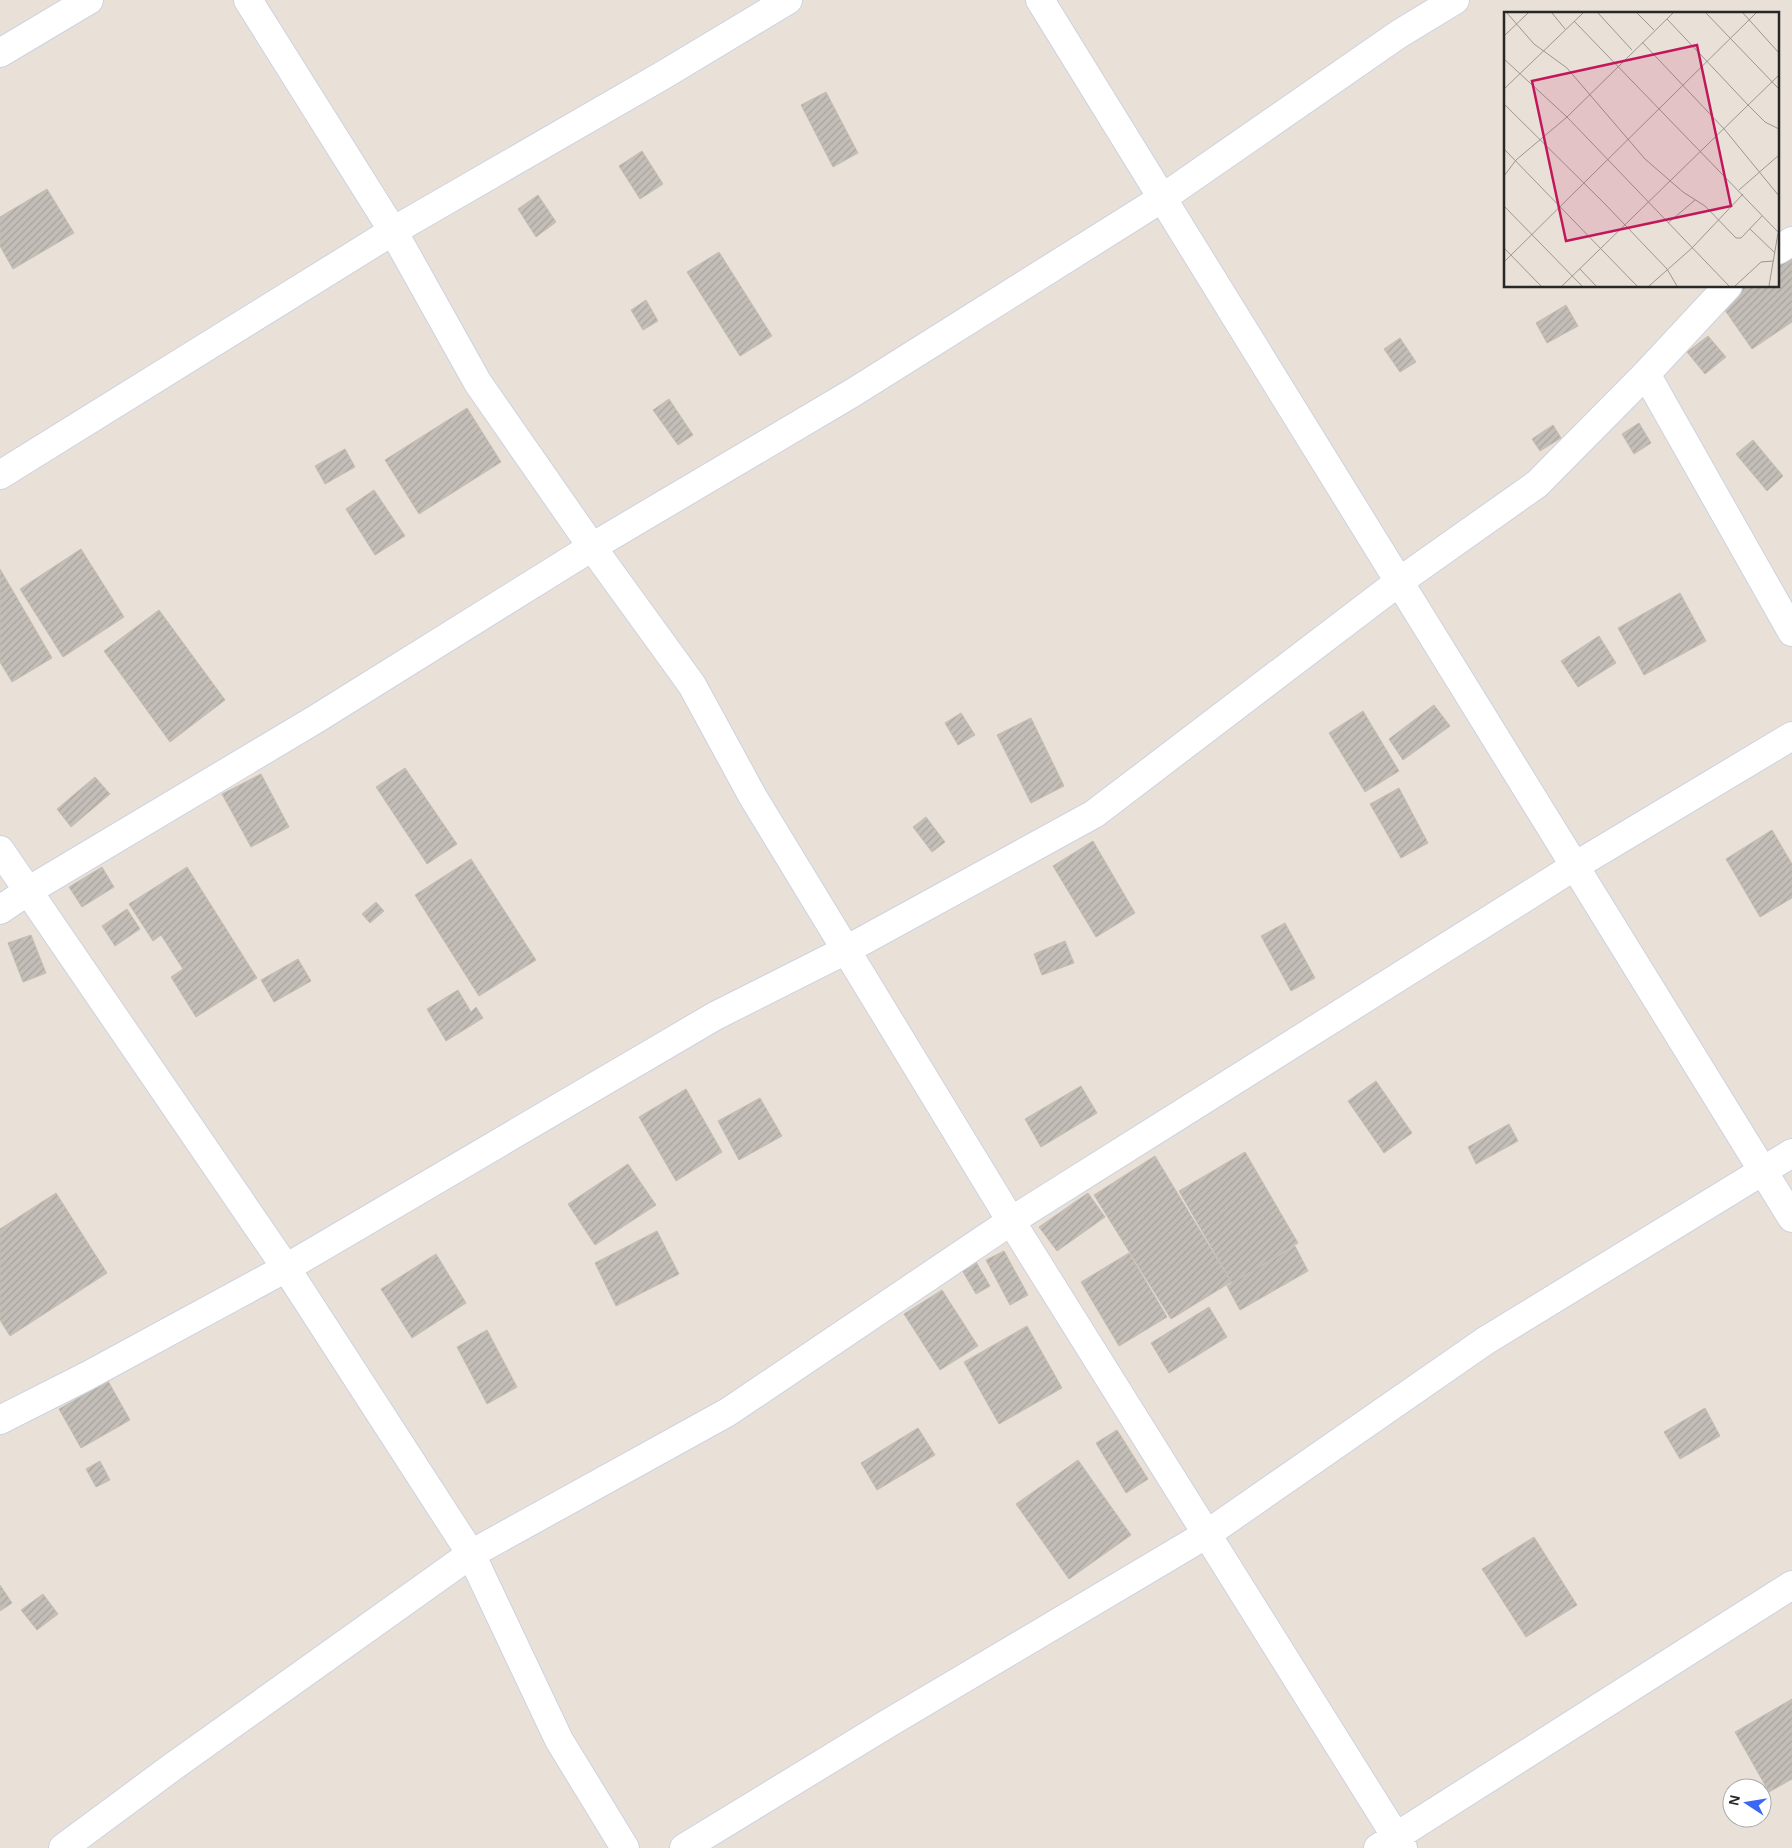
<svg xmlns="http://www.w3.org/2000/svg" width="1792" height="1848" font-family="Arial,sans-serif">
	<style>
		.building { fill: url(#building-hatch); stroke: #c4bdb2 }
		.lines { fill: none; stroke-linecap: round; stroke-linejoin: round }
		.minor-casing { stroke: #cdd2e0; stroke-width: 30 }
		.minor { stroke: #fff; stroke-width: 28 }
		.inset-road { fill: none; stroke: #9b9791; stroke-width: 1 }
		.view { fill: #c2185b; fill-opacity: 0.15; stroke: #c2185b; stroke-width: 2.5 }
		.inset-edge { fill: none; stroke: #272727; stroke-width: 2.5 }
	</style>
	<defs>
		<pattern id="building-hatch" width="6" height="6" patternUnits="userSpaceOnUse" patternTransform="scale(1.25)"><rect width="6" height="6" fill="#c4beb8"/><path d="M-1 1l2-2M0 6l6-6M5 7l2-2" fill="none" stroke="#a8a39e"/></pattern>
	</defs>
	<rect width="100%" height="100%" fill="#e9e1d8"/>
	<path class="building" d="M 826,92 L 858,153 L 833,167 L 801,105 Z
		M 642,151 L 663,184 L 640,199 L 619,166 Z
		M 47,189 L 74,233 L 13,269 L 0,246 L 0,217 Z
		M 538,195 L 556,222 L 536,237 L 518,209 Z
		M 719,252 L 772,336 L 740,356 L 687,272 Z
		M 1792,253 L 1792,322 L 1752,349 L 1720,303 L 1744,286 L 1778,286 L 1778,262 Z
		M 646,300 L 658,321 L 643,330 L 631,310 Z
		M 1566,305 L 1578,326 L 1547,343 L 1536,323 Z
		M 1708,336 L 1726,357 L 1705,374 L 1687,352 Z
		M 1400,338 L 1416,362 L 1400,372 L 1384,349 Z
		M 669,399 L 693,435 L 678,445 L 653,410 Z
		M 467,408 L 501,462 L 419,514 L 385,460 Z
		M 1639,423 L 1651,443 L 1634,454 L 1622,434 Z
		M 1553,425 L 1561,438 L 1540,451 L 1532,439 Z
		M 1753,440 L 1783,476 L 1767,491 L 1736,454 Z
		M 345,449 L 355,467 L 325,484 L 315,466 Z
		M 374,490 L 405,536 L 375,555 L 346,509 Z
		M 81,549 L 124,617 L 63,657 L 20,589 Z
		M 0,569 L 52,658 L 12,682 L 0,662 Z
		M 1680,593 L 1706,641 L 1644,675 L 1618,628 Z
		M 159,610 L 225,700 L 170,742 L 104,651 Z
		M 1599,636 L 1616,663 L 1578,687 L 1561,661 Z
		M 1434,705 L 1450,726 L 1403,760 L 1389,739 Z
		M 1363,711 L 1399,771 L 1365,792 L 1329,733 Z
		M 961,713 L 975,735 L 958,745 L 945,723 Z
		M 1031,718 L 1064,786 L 1031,803 L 997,735 Z
		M 405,768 L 457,844 L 427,864 L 376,787 Z
		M 261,774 L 289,827 L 251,847 L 222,794 Z
		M 95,777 L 110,794 L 71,827 L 57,809 Z
		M 1399,788 L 1428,843 L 1401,858 L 1370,804 Z
		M 926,817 L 945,842 L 932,852 L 913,827 Z
		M 1772,830 L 1792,864 L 1792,898 L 1760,917 L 1726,859 Z
		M 1093,841 L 1135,913 L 1096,937 L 1053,866 Z
		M 471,859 L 536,960 L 479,996 L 415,895 Z
		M 102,867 L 114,887 L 82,907 L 69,887 Z
		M 187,867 L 257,978 L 196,1017 L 171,977 L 183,969 L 161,935 L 153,941 L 129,904 Z
		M 376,902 L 384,911 L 370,923 L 362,914 Z
		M 127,909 L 140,929 L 115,946 L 102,926 Z
		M 1285,923 L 1315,978 L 1291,991 L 1261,936 Z
		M 31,935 L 46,973 L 23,982 L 8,943 Z
		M 1065,941 L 1074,963 L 1042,975 L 1034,954 Z
		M 298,959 L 311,981 L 274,1002 L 261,980 Z
		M 458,990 L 471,1012 L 476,1007 L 483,1018 L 446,1041 L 427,1009 Z
		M 1376,1081 L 1412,1133 L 1384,1153 L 1348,1101 Z
		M 1081,1086 L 1097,1113 L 1041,1147 L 1025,1119 Z
		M 686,1089 L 722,1152 L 676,1181 L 639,1117 Z
		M 760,1098 L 782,1136 L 739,1160 L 718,1121 Z
		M 1509,1124 L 1518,1141 L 1476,1164 L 1468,1147 Z
		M 1245,1152 L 1298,1243 L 1232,1283 L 1179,1191 Z
		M 1155,1156 L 1231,1282 L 1171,1319 L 1094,1195 Z
		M 628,1164 L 656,1205 L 595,1245 L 568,1204 Z
		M 56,1193 L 107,1273 L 10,1336 L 0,1320 L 0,1229 Z
		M 1088,1193 L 1105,1217 L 1057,1251 L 1039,1227 Z
		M 657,1231 L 679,1274 L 616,1306 L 595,1263 Z
		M 1295,1246 L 1308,1271 L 1240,1310 L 1227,1286 Z
		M 1004,1251 L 1028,1295 L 1010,1305 L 986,1260 Z
		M 1129,1253 L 1167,1317 L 1119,1346 L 1081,1282 Z
		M 436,1254 L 466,1303 L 412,1338 L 381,1289 Z
		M 976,1262 L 990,1286 L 976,1294 L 962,1270 Z
		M 942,1290 L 978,1346 L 940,1370 L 904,1314 Z
		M 1209,1307 L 1227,1337 L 1169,1373 L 1151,1343 Z
		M 1027,1326 L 1062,1388 L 999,1424 L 964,1362 Z
		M 487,1330 L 517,1387 L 487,1404 L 457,1347 Z
		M 108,1381 L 130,1420 L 81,1448 L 59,1409 Z
		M 1705,1408 L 1720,1436 L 1680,1459 L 1664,1432 Z
		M 918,1428 L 935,1455 L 877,1490 L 861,1463 Z
		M 1117,1430 L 1148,1479 L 1126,1493 L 1096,1443 Z
		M 1078,1460 L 1131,1535 L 1069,1579 L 1016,1504 Z
		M 100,1461 L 110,1480 L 96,1487 L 86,1469 Z
		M 1534,1537 L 1577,1605 L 1526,1637 L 1482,1569 Z
		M 0,1585 L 12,1603 L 0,1611 Z
		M 43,1594 L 58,1614 L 37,1630 L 21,1610 Z
		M 1792,1699 L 1792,1779 L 1769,1792 L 1735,1732 Z"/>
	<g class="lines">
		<defs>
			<path id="minor" d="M 248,0 L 393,231 L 478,383 L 592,547 L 692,685 L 753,797 L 1011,1221 L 1403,1848
				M 1040,0 L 1792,1218
				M 0,53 L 89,0
				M 1778,250 L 1792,241
				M 1646,374 L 1792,632
				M 0,475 L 393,231 L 665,74 L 788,0
				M 0,850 L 286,1268 L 471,1554 L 559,1740 L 625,1848
				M 0,910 L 28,891 L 316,719 L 592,547 L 854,392 L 1164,197 L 1399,34 L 1455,0
				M 0,1420 L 87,1376 L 286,1268 L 715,1016 L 846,950 L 1094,814 L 1400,581 L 1537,484 L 1646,374 L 1728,286
				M 63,1848 L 171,1768 L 471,1554 L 728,1412 L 1011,1221 L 1575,866 L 1792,736
				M 684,1848 L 887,1724 L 1207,1534 L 1485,1341 L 1792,1153
				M 1378,1848 L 1792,1585"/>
		</defs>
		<use href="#minor" class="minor-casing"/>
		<use href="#minor" class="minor"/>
	</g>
	<g transform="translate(1504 12)">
		<rect width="275" height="275" fill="#e9e1d8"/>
		<path class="inset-road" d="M 3,1 L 30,32 L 63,56 L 141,147 L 179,180 L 201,194 L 232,226 L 237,226 L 258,204M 48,1 L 61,17M 94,1 L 128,38M 133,1 L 150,18M 202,1 L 275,77M 239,1 L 275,41M 163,7 L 245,94 L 261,110 L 275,117M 70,9 L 275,221M 0,24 L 24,1M 138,30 L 221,118 L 275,184M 0,47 L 63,105 L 225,274M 0,77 L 79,1M 0,92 L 101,192 L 163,257 L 173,274M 0,137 L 133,274M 0,164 L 12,148 L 63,105 L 169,1M 235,178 L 275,143M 0,194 L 78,274M 164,211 L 191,188M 246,217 L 271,241M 0,236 L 37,274M 0,250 L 252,1M 76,257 L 92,274M 58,274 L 275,63M 145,274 L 188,236 L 239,182M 231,274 L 257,250 L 269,249M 265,274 L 274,221"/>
		<path class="view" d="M 193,33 L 227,194 L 62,229 L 28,69 Z"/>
		<rect width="275" height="275" class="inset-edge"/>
	</g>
	<g transform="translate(1747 1803) rotate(282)"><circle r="24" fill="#ffffff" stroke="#a9a9a9"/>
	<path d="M0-4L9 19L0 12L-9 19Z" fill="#3b68f3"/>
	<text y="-8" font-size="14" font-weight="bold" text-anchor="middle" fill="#272727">N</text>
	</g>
</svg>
